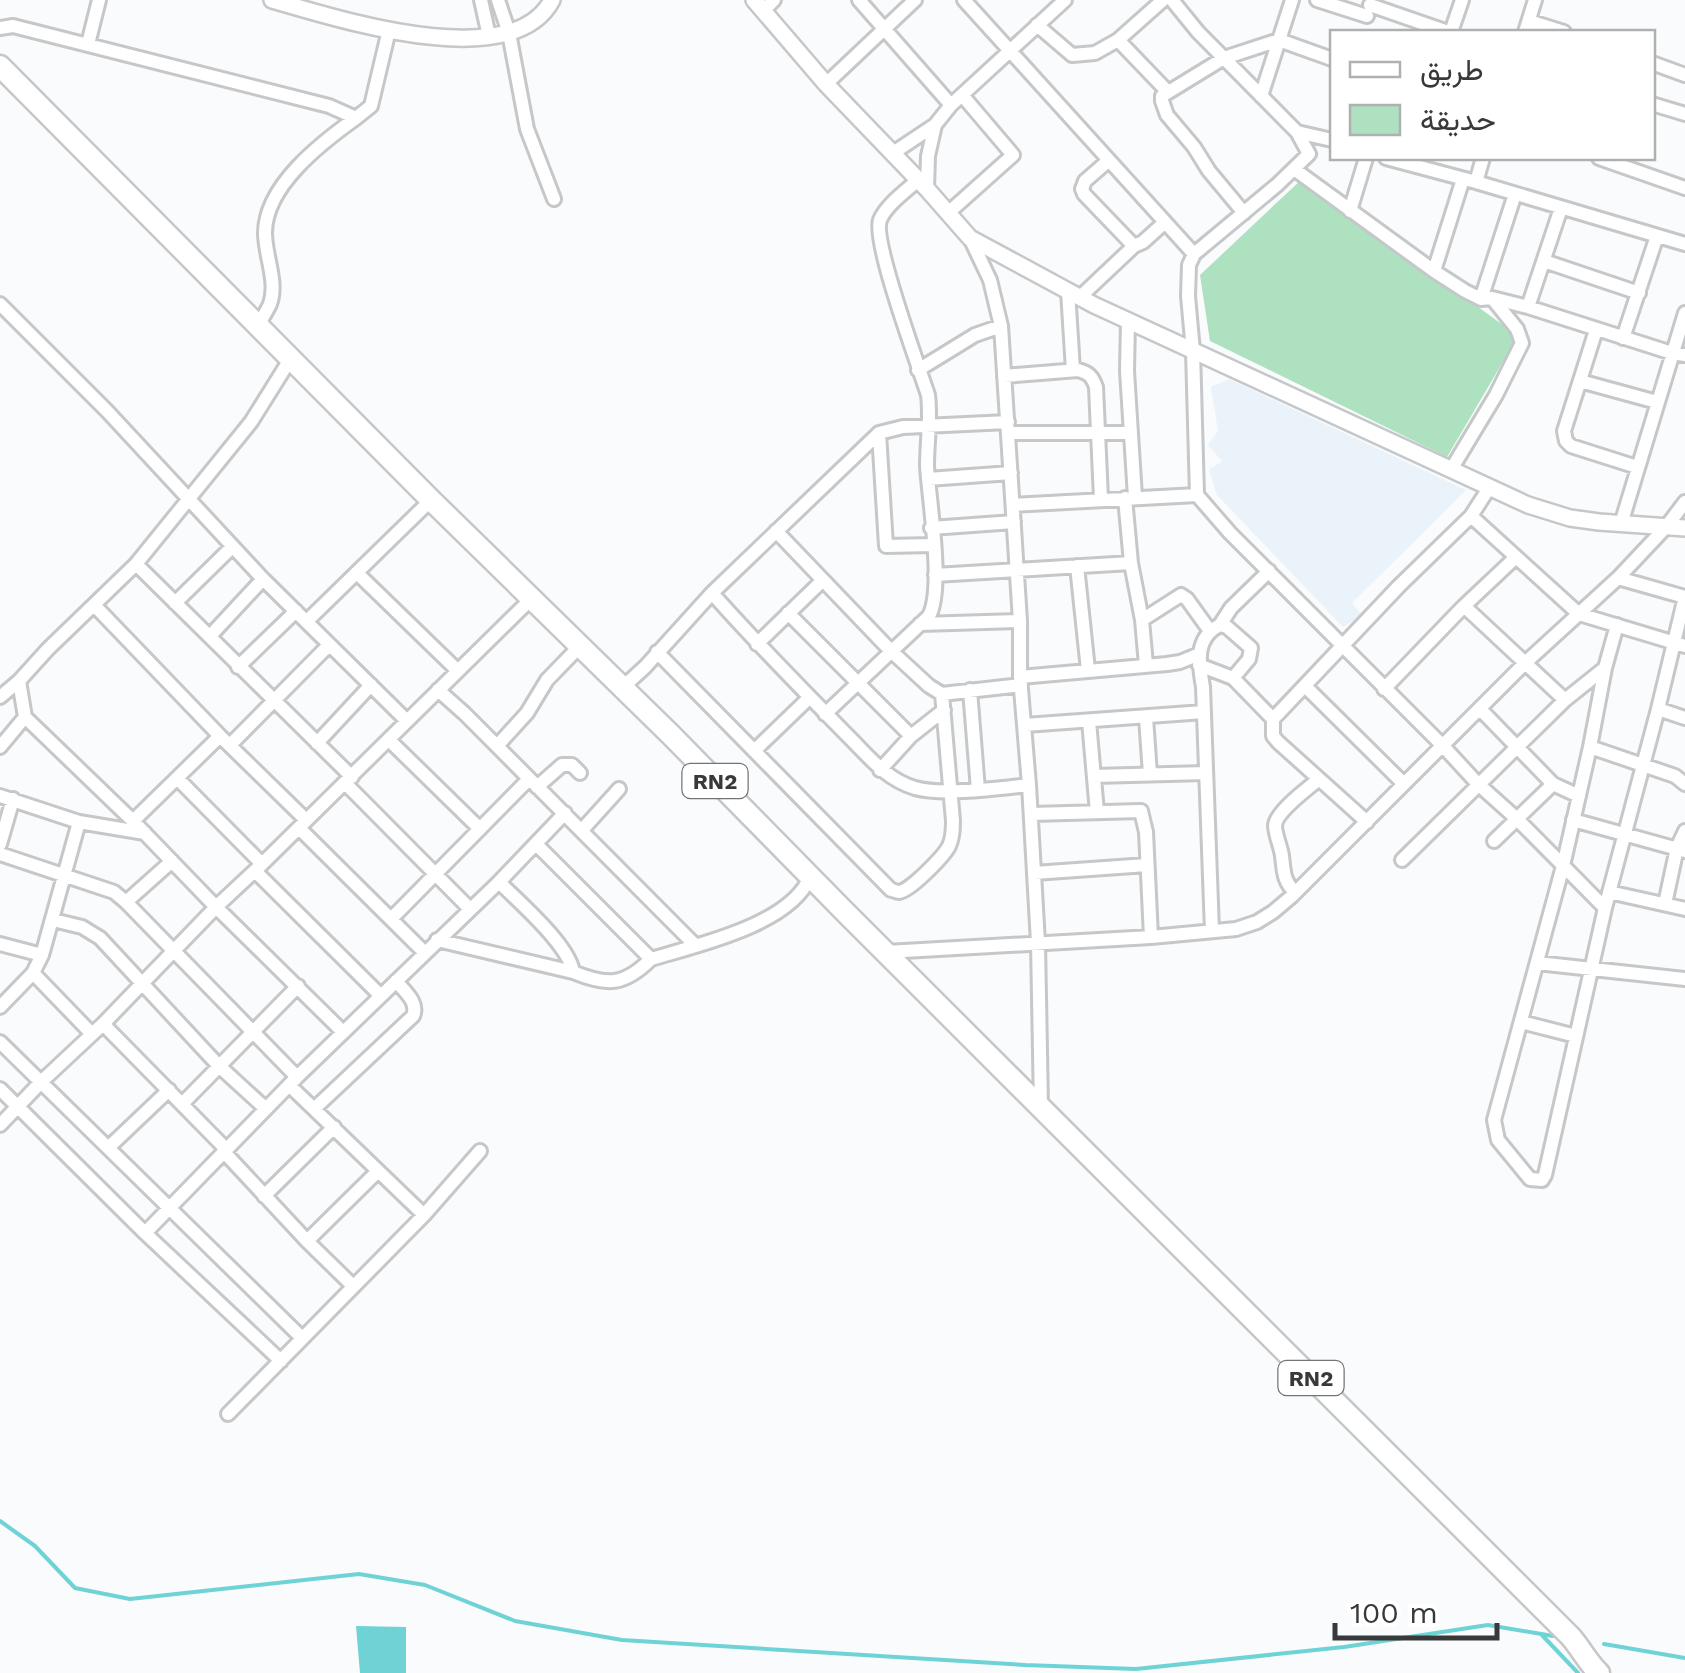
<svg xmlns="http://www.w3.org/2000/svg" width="1685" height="1673" font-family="'Work Sans',Vazirmatn,sans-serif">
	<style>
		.built { fill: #eaf2fa }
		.green { fill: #ade1bf }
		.water { fill: #6fd3d5 }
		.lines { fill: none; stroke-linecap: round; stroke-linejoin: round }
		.stream { stroke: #6fd3d5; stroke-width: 4 }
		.minor-casing { stroke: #c5c7c9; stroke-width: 18 }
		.tertiary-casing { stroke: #c5c7c9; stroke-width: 20 }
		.trunk-casing { stroke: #c5c7c9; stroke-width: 25 }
		.minor { stroke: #fff; stroke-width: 12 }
		.tertiary { stroke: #fff; stroke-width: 15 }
		.trunk { stroke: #fff; stroke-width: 20 }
		.labels { text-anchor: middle; stroke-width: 10; stroke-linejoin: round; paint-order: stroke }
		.shield { fill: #fff; stroke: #747475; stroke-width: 2.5 }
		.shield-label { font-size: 22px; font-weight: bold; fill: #38393a }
	</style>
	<rect width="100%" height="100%" fill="#f9fbfd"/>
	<path class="built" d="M 1229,379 L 1466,490 L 1352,603 L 1362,616 L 1343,627 L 1217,495 L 1209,470 L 1222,461 L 1208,445 L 1218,431 L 1211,387 Z"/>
	<path class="green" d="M 1302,179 L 1518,336 L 1447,457 L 1210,341 L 1200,275 Z"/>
	<path class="water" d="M 356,1626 L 406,1627 L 406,1673 L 360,1673 Z"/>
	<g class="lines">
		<path class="stream" d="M 0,1521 L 35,1546 L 75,1588 L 130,1599 L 359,1574 L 425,1585 L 515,1621 L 622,1640 L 1025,1665 L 1136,1669 L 1344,1647 L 1488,1625 L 1553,1636
			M 1541,1634 L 1578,1673
			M 1604,1644 L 1685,1658"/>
		<defs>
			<path id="minor" d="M 481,0 L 489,36
				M 498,0 L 509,33 L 527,129 L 554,199
				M 859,0 L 951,105
				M 964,0 L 1194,254
				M 1163,0 L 1118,40 L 1167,91
				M 1172,0 L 1198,32 L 1297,132 L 1309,154 L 1277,185 L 1194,254 L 1189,265 L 1188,296 L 1193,351 L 1197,495 L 1230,533 L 1443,746 L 1478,784 L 1517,819 L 1605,908
				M 1317,0 L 1367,16
				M 1370,5 L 1448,32
				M 763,11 L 774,0
				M 1529,21 L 1564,32
				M 1037,25 L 1072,55 L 1095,53 L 1118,40
				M 0,28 L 13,26 L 329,106 L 356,118 L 371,106 L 389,30
				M 1451,32 L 1462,0
				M 1525,32 L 1535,0
				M 88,44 L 99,0
				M 1652,63 L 1685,75
				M 826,84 L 915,0
				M 1261,96 L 1292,0
				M 1652,104 L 1685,114
				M 1297,132 L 1332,140
				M 893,153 L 935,125
				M 1386,158 L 1476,182 L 1685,244
				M 1599,158 L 1685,188
				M 1108,161 L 1085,181 L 1082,189 L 1084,194 L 1134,246 L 1143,242 L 1164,223
				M 1294,169 L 1434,271 L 1465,291 L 1481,299 L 1492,298 L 1528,307 L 1672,353 L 1685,355
				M 1476,182 L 1483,158
				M 927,189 L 928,156 L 935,125 L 951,105 L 1065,0
				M 1350,211 L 1366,158
				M 948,213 L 1013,155 L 962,95
				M 1244,213 L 1209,171 L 1194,147 L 1167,115 L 1162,101 L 1162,96 L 1224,58 L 1279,40 L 1332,59
				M 970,238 L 990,280 L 1001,326 L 1020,621 L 1020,677 L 1029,785 L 1038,943 L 1041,1106
				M 1544,261 L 1639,293
				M 1434,271 L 1463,179
				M 1068,291 L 1073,370
				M 1080,297 L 1134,246
				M 1481,299 L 1515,194
				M 0,304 L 107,411 L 263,579 L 407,721
				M 1528,307 L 1561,208
				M 1128,321 L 1127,371 L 1135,497
				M 258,325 C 262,318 267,311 270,304 C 278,282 265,256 265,233 C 265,186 321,143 356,118
				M 1596,330 L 1564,431 L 1566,441 L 1571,446 L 1637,467
				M 1623,338 L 1657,236
				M 918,370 L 975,335 L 1001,326
				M 1004,376 L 1078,370 C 1089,373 1092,376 1096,387 L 1101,499
				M 1580,381 L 1657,402
				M 879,433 L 886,546 L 933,545
				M 1010,433 L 1130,433
				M 1452,468 L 1496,395 L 1522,343 L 1517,329 L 1492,298
				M 928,479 L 1011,473
				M 1125,498 L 1131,563
				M 1013,505 L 1197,495
				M 1471,516 L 1579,614 L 1685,646
				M 1621,524 L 1685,313
				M 931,528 L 1014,522
				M 776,531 L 890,650 L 929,686 L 942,694 L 1021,685
				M 136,564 L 352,777
				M 1077,566 L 1088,670
				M 357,573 L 458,671
				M 935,575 L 1131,563 L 1142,620 L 1181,595 L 1187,599 L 1210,631
				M 1618,578 L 1685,597
				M 712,593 C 756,643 803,690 849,737 C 870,758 886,779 915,788 C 943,796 1000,788 1029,785
				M 175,603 L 232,547
				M 95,606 L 220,736 L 306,820
				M 1464,606 L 1565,700
				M 788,613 L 911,736
				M 1142,620 L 1146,665
				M 307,621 L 431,500
				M 920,624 L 1020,621
				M 1220,625 L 1231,608 L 1269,571
				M 1617,625 L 1605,668 L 1590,747 L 1563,866 L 1494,1120 L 1498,1140 L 1530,1179 L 1542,1180 L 1545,1175 L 1605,908 L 1658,709 L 1685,597
				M 210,636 L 263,579
				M 757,644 L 823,580
				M 657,652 L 891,890 C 894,890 896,892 899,892 C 910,891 944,856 949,846 C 953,838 953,829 953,821 L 942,694
				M 1199,665 L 1233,678 L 1273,719
				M 238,667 L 296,611
				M 1020,677 L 1167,664 L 1180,662 L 1197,655
				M 19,681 L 25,717 L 133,821 L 216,907 L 343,1032
				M 1305,686 L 1404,784
				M 622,688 L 645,667 L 712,593 L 879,433 L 903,427 L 1008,422
				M 1384,689 L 1464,606 L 1516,557
				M 438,690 L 465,714 L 695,945
				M 970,690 L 978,790
				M 0,697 L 19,681 L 48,649 L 136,564 L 251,422 L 291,358
				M 1480,709 L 1553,784 L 1579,796
				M 1658,709 L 1685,718
				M 825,714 L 929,616 C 944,589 929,500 927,466 C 927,442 931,418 928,395 C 919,367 872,241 880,220 C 886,205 906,191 918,180
				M 1146,718 L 1150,774
				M 1089,721 L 1097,812
				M 1025,725 L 1204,712
				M 389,740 L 480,829
				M 317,743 L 371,685
				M 230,745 L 329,645
				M 497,746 L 527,713 L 547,680 L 579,647
				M 0,747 L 25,717
				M 1590,747 L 1675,776 L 1685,784
				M 754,751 L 810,697
				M 880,770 L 911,736 L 944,710
				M 1094,776 L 1206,773
				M 177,778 L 262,864
				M 345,783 L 470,909
				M 537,787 L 562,765 L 572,765 L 580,773
				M 0,796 L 79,822 L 145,833
				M 1031,814 L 1141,811 L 1146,832 L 1151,937
				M 1573,820 L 1685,851
				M 133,821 L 220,736
				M 1367,822 L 1278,742 L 1273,736 L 1273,719 L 1399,586 L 1471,516 L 1489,488
				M 299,828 L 425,953
				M 582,830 L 619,789
				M 1494,841 L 1553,784
				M 0,844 L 13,799
				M 536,844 L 651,959
				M 0,854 L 114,892 L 126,902 L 297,1077
				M 1402,860 L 1565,700 L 1605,668
				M 255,871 L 380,995
				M 1034,873 L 1147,865
				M 1295,892 C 1283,881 1284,871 1282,856 C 1281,847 1275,835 1275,825 C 1277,811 1307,789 1318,780
				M 1609,892 L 1685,909
				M 126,902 L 172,861
				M 1665,904 L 1677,848 L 1685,831
				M 391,919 L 529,779
				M 53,920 L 82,927 L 100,938 L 219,1066 L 266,1109
				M 1212,931 L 1203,687 C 1199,664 1194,638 1220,625 L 1227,627 L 1251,648 L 1249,659 L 1233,678
				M 437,940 L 573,972 C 569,945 519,902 499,882
				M 0,944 L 42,955
				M 886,952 L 1151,937 L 1236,929 L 1257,922 L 1273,912 L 1292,896 L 1526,662 L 1618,578 L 1666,527 L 1685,502
				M 1537,963 L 1685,979
				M 573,972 C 607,986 624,986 651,959 C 697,945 790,925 810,877
				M 33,973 L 92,1034
				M 0,1007 L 33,973 L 42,955 L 79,822
				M 1521,1022 L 1576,1036
				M 103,1024 L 222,1145 L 225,1153 L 307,1241 L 353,1286
				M 0,1042 L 302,1338
				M 289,1085 L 424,1215
				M 0,1089 L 145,1233 L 281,1361
				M 182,1104 L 298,986
				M 315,1108 L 413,1016 C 419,1002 404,991 396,981
				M 0,1125 L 41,1082 L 103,1024 L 216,907 L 262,864 L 531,599
				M 109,1147 L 169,1090
				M 264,1196 L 334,1127
				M 145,1233 L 297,1077 L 499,882 L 565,813
				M 307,1241 L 378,1171
				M 228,1414 L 424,1215 L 480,1151"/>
			<path id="tertiary" d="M 272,0 C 336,18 512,76 552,0
				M 754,0 L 826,84 L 927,189 L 970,238 L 1094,305 L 1528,505 L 1570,518 L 1599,522 L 1685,528"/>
			<path id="trunk" d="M 0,66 L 431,500 L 671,735 L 847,914 L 1570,1636 C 1581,1648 1587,1662 1599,1673"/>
		</defs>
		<use href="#minor" class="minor-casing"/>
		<use href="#tertiary" class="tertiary-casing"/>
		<use href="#trunk" class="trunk-casing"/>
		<use href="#minor" class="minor"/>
		<use href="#tertiary" class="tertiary"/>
		<use href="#trunk" class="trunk"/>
	</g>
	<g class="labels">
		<g class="shield">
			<rect x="682.5" y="764" width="65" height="34" rx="8"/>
			<rect x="1278.5" y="1361" width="65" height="34" rx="8"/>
		</g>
		<g class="shield-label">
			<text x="715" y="789">RN2</text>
			<text x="1311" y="1386">RN2</text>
		</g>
	</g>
	<rect x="1330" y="30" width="325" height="130" fill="#ffffff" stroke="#afb0b0" stroke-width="2.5"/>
	<rect x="1350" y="62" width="50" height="15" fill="#ffffff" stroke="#afb0b0" stroke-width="2.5"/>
	<text x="1420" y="80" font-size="30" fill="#38393a">طريق</text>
	<rect x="1350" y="105" width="50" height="30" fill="#ade1bf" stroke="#afb0b0" stroke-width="2.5"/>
	<text x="1420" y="130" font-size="30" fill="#38393a">حديقة</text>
	<path d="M1335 1623v15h162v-15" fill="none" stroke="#38393a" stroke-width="5"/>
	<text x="1350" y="1623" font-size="30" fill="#38393a" stroke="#ffffff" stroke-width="8" paint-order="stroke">100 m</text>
</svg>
